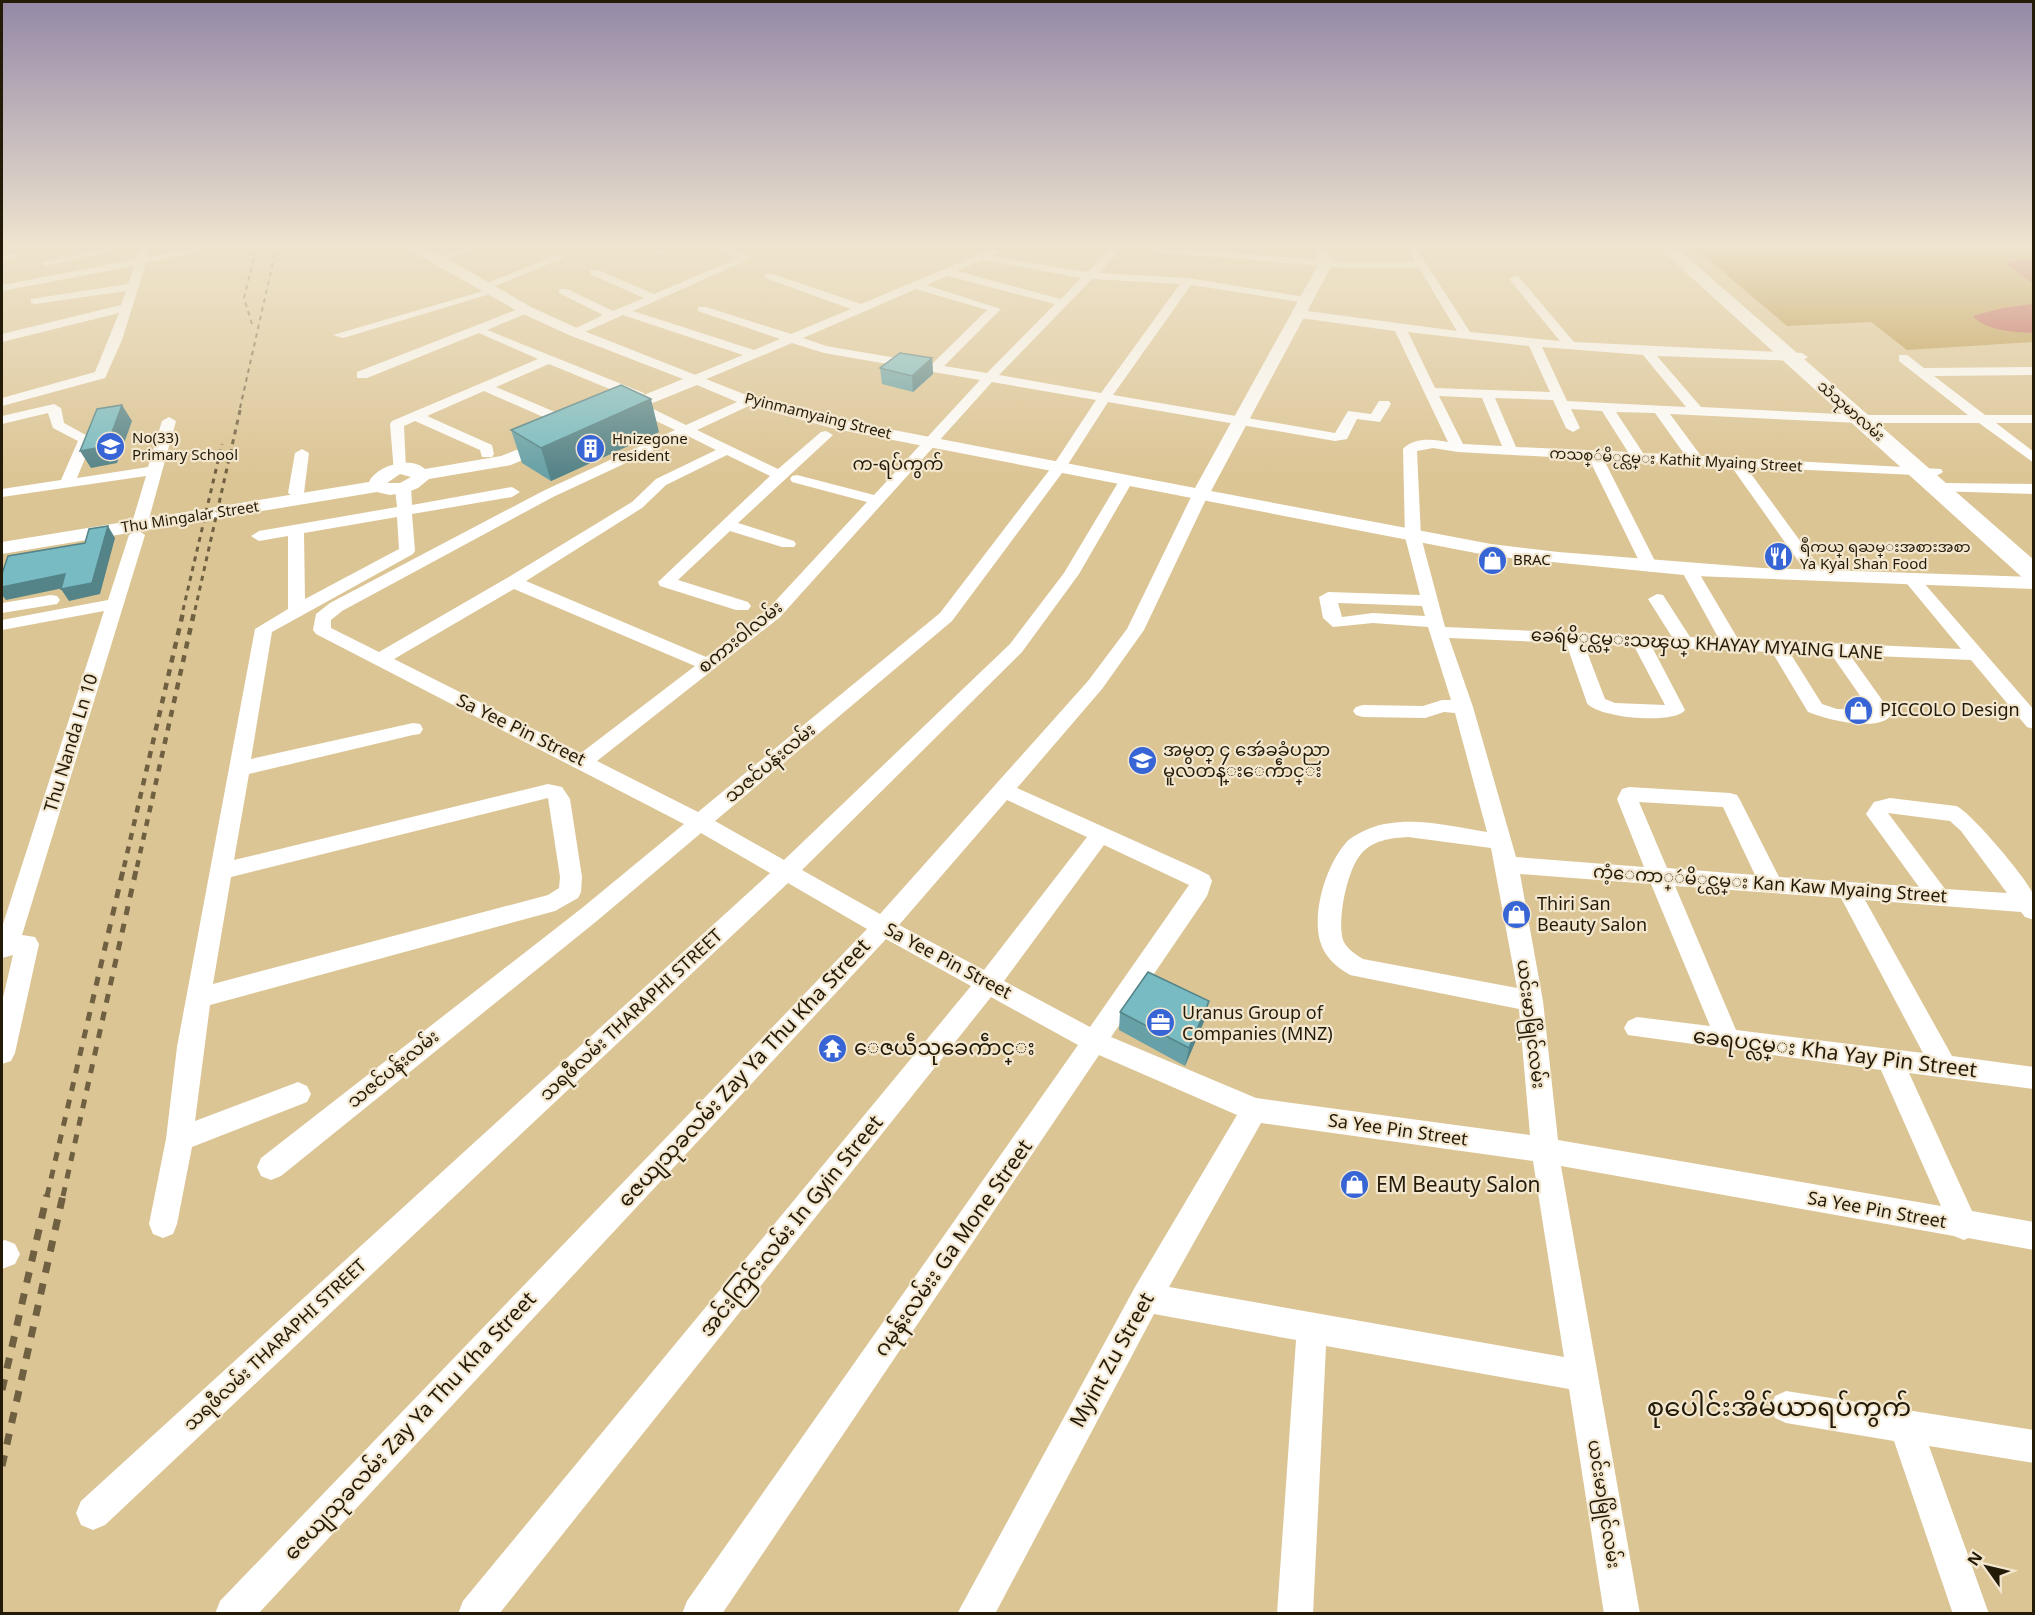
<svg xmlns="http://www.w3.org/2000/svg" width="2035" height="1615" font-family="'Noto Sans','Noto Sans Myanmar',sans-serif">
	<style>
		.green { fill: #b7913e }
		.water { fill: #b74745 }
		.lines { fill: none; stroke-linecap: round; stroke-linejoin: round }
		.minor { fill: #fff; fill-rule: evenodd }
		.tertiary { fill: #fff; fill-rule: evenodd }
		.primary { fill: #fff; fill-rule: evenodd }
		.rail-far4 { stroke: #6f6041; stroke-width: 2; stroke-dasharray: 4.5 4.5; stroke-linecap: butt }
		.rail-far3 { stroke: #6f6041; stroke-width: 3; stroke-dasharray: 5 5; stroke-linecap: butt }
		.rail-far2 { stroke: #6f6041; stroke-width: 4.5; stroke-dasharray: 7 7; stroke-linecap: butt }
		.rail-far1 { stroke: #6f6041; stroke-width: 5; stroke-dasharray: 9 9; stroke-linecap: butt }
		.rail { stroke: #6f6041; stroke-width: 7; stroke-dasharray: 11 11; stroke-linecap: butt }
		.wall { fill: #67a1a7 }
		.shaded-wall { fill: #548388 }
		.building { fill: #78bbc2; stroke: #548388; stroke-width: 1.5 }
		.labels { text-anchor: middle; stroke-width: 4.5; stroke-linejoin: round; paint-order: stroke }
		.far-street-label { font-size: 15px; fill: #231a07; stroke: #f3e7cf }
		.far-poi-label { font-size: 15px; fill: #231a07; stroke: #f3e7cf; text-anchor: start }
		.far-quarter-label { font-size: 18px; fill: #231a07; stroke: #f3e7cf }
		.street-label { font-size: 18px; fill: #231a07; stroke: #f3e7cf }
		.poi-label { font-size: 18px; fill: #231a07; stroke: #f3e7cf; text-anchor: start }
		.near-poi-label { font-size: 21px; fill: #231a07; stroke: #f3e7cf; text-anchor: start }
		.near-street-label { font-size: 21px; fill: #231a07; stroke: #f3e7cf }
		.near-quarter-label { font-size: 26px; fill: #231a07; stroke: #f3e7cf }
	</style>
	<rect width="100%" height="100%" fill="#dcc595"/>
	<path class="green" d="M 1696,249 L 2033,249 L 2033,342 L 1907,350 L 1871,322 L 1787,326 Z"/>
	<path class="water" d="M 2022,259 L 2033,261 L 2033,283 L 2008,266 L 2008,262 Z
		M 2033,304 L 2033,333 C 2014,332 1986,331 1973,316 L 2002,308 Z"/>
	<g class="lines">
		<path class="minor" d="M 101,249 L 120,249 L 46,266 L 41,263 Z
			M 140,249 L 150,249 L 148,257 L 189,249 L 209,249 L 146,263 L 122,340 L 105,378 L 2,406 L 2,398 L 95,372 L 119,313 L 2,342 L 2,334 L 121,305 L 126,291 L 35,304 L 31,303 L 31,299 L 128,284 L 134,266 L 2,291 L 2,285 L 136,259 Z
			M 462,249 L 478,249 L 438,262 L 433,259 Z
			M 650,249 L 666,249 L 667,251 L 662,254 Z
			M 719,249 L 733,249 L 752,258 L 633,311 L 754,350 L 780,339 L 698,311 L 698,307 L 706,307 L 791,334 L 851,309 L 765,278 L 765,274 L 773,274 L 861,304 L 992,249 L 1005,249 L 993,256 L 1087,272 L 1110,249 L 1121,249 L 1099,273 L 1188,278 L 1311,298 L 1313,300 L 1307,303 L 1191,285 L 1113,395 L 1335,433 L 1348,411 L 1371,414 L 1379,401 L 1389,401 L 1391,404 L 1380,422 L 1357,419 L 1347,439 L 1335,441 L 1108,402 L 1065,469 L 952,621 L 715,821 L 784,860 L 1010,644 L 1064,573 L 1122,476 L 1132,476 L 1134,479 L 1079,574 L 1022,652 L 802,870 L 880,914 L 1088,681 L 1127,629 L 1193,493 L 1201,488 L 1206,490 L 1209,493 L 1144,630 L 1102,689 L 1017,788 L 1195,868 L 1209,875 L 1212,881 L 1207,896 L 1111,1037 L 1256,1098 L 1530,1135 L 1519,1009 L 1350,975 C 1336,967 1324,956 1320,941 C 1312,912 1326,866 1345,844 C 1350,837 1360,833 1368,829 C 1405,814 1449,826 1487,832 L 1455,713 L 1444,712 L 1425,718 L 1363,717 L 1356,715 L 1353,711 L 1356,707 L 1363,705 L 1423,706 L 1442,700 L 1451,700 L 1428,627 L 1373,623 L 1333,627 L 1323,618 L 1319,597 L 1328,592 L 1420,595 L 1405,537 L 1403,449 C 1414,437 1433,439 1448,442 L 1395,331 L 1300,318 L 1294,314 L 1300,310 L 1457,331 L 1419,268 L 1348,268 L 1152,252 L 1147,249 L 1188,249 L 1348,262 L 1415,262 L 1407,249 L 1417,249 L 1470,332 L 1560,341 L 1509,279 L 1515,276 L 1519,277 L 1574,342 L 1802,353 L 1808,357 L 1802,361 L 1657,356 L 1701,407 L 1859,415 L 1968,415 L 1899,361 L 1899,355 L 1907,355 L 1924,368 L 2034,367 L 2034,375 L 1934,376 L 1985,415 L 2034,415 L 2034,423 L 1996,423 L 2034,452 L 2034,463 L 1979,423 L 1859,423 L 1670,414 L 1701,456 L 1941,469 L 1943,472 L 1936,476 L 1746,467 L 1825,575 L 1817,580 L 1811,579 L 1731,466 L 1604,460 L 1658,567 L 1650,572 L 1642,567 L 1589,459 L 1458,452 L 1433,448 L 1417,451 L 1421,537 L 1445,627 L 1672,637 L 1648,599 L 1657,594 L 1663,595 L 1690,637 L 1719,639 L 1680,568 L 1688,563 L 1696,568 L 1738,639 L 1961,649 L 1903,579 L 1911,574 L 1917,575 L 2034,710 L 2034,729 L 2027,727 L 1971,660 L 1850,655 L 1892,714 C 1879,734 1826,719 1808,712 L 1772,652 L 1652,647 L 1685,710 C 1675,725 1597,718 1587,703 L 1566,643 L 1449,638 L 1473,707 L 1516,857 L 1644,867 L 1617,799 L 1622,789 L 1629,787 L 1730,793 L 1737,795 L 1740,800 L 1779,877 L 1919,887 L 1866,814 L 1874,802 L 1890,798 L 1956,806 C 1969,810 2030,882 2034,896 C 2035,903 2034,913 2034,920 L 2025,917 L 2021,912 L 1865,900 L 1952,1056 L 2034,1067 L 2034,1089 L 1909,1073 L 1972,1211 L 2034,1222 L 2034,1250 L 1968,1238 L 1964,1240 L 1954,1236 L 1561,1166 L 1640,1614 L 1604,1614 L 1569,1389 L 1326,1346 L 1313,1614 L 1277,1614 L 1296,1340 L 1154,1314 L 995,1614 L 957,1614 L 1135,1287 L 1237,1115 L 1099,1055 L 722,1614 L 682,1614 L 687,1601 L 1078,1045 L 991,997 L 499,1614 L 458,1614 L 463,1601 L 971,986 L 886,939 L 258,1614 L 215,1614 L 220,1601 L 867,929 L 788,883 L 105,1525 L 93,1530 L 81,1525 L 76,1513 L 81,1501 L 770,873 L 701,833 L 598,920 L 281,1176 L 271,1180 L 261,1176 L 257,1167 L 261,1158 L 582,908 L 684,824 L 316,634 L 313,630 L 316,614 L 330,603 L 543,491 L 675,430 L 629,408 L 629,402 L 639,402 L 686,425 L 748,397 L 755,401 L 753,404 L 697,430 L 778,469 L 821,432 L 826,431 L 833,435 L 738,523 L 794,541 L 796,544 L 794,547 L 782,547 L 730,531 L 678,580 L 748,602 L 751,606 L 748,610 L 736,610 L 660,586 L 658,582 L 770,476 L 727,455 L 666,485 L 642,508 L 526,581 L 706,657 L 768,609 L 867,502 L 792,482 L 790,479 L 792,476 L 797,475 L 874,495 L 980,380 L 824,353 L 792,343 L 697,383 L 692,382 L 692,376 L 743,355 L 623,315 L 578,335 L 568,332 L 603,315 L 559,293 L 559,289 L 567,289 L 613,311 L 644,298 L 590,274 L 590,270 L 598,270 L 654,294 L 738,258 ZM 983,260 L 1081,278 L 1061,299 L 957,271 ZM 947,276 L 1055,304 L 987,373 L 944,366 L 1001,309 L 926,285 ZM 1092,279 L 1180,284 L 1101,393 L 999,375 ZM 916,289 L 987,310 L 932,364 L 826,346 L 803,338 ZM 1408,332 L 1529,346 L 1550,392 L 1435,388 ZM 1542,347 L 1643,355 L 1686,407 L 1567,401 ZM 992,382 L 1096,400 L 1054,464 L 940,613 L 698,812 L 597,761 L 780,617 ZM 1439,396 L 1482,398 L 1502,446 L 1463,444 ZM 1495,398 L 1553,400 L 1566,428 L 1573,432 L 1580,428 L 1571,409 L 1602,411 L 1628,452 L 1516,447 ZM 1616,412 L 1655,413 L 1685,455 L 1643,453 ZM 686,435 L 716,450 L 656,479 L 632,502 L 507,578 L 379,652 L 331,628 L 331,620 L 342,611 L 553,497 ZM 514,589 L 695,666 L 581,753 L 394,659 ZM 1338,603 L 1422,606 L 1425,616 L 1373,613 L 1342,617 ZM 1584,644 L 1634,646 L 1665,705 L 1615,703 L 1605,699 ZM 1790,653 L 1831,654 L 1870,710 L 1837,709 L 1822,704 ZM 1007,800 L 1087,837 L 984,970 L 899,925 ZM 1639,802 L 1723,807 L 1755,875 L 1667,868 ZM 1888,813 L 1950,821 L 1961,831 L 2007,893 L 1945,889 ZM 1408,837 L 1491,848 L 1517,988 L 1363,959 C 1356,955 1346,948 1343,940 C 1337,920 1347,870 1361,854 C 1373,840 1391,838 1408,837 ZM 1104,845 L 1189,885 L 1090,1027 L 1004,981 ZM 1520,874 L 1651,884 L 1710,1026 L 1637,1017 L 1628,1021 L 1624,1028 L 1628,1035 L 1881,1070 L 1941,1206 L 1558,1140 L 1543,1001 ZM 1675,886 L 1841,898 L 1923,1053 L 1736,1030 ZM 1261,1123 L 1533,1161 L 1564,1357 L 1169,1287 Z
			M 11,253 L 20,255 L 2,262 L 2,256 Z
			M 557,255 L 566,257 L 490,288 L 480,286 Z
			M 490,289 L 500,291 L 343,338 L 333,335 Z
			M 526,306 L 530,308 L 530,312 L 487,330 L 644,393 L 644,399 L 634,399 L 549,364 L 496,387 L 576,421 L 576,427 L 566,427 L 484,391 L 427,416 L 492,445 L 494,454 L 492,457 L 482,457 L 480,450 L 415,421 L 404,426 L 406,469 L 404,472 L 394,472 L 390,424 L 392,421 L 538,359 L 479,333 L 367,378 L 357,378 L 357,372 Z
			M 54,404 L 61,408 L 64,423 L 93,439 L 77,478 L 148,467 L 162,421 L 169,417 L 176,421 L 147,526 L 139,531 L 145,535 L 22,935 L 35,937 L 39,944 L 15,1053 L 11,1061 L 2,1064 L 2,1002 L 13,955 L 2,958 L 2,927 L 104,611 L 2,630 L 2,620 L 108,600 L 129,535 L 137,530 L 131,526 L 146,476 L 2,497 L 2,489 L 61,480 L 78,441 L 53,428 L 48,413 L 2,424 L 2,416 Z
			M 302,449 L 309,453 L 304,493 L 296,498 L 288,493 L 295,453 Z
			M 403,483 L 411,488 L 412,505 L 512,487 L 520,492 L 512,497 L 412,514 L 415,551 L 413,554 L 272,632 L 251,759 L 413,723 L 420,724 L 423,729 L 420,734 L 413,735 L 249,774 L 234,860 L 548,784 L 562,787 L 570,799 L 582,877 L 581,892 L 578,898 L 555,911 L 210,1005 L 195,1121 L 298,1082 L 307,1086 L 311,1094 L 307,1102 L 192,1147 L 177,1224 L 173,1234 L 163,1238 L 153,1234 L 149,1224 L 166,1139 L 177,1047 L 255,629 L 288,609 L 288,536 L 259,541 L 251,536 L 259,531 L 397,507 L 395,488 ZM 397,517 L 399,549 L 305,599 L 304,533 ZM 548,798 L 560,877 L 559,888 L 548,895 L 213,984 L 231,877 Z
			M 1940,483 L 2034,484 L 2034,494 L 1935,491 L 1932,488 Z
			M 51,595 L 57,596 L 60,600 L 57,604 L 2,613 L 2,603 Z
			M 5,1240 L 15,1244 L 20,1254 L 15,1264 L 2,1269 L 2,1241 Z
			M 1786,1391 L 2034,1430 L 2034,1463 L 1929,1446 L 1989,1614 L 1953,1614 L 1894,1441 L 1786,1423 L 1775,1418 L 1770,1407 L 1775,1396 Z"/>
		<path class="tertiary" d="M 408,249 L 424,249 L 443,256 L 531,307 L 579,329 L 754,398 L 837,419 L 1195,488 L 1319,263 L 1313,249 L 1325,249 L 1333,263 L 1211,491 L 1491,544 L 1558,552 L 1762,568 L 2034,577 L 2034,589 L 1694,576 L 1491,556 L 836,429 L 742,404 L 697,385 L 618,417 L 610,412 L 612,408 L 683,379 L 569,335 L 521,313 Z
			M 551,436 L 560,441 L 557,445 L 511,465 L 429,479 L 418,488 L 408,492 L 390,495 L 377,492 L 2,554 L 2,542 L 369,482 C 377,465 411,456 425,469 L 501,456 ZM 400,474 L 411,477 L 400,483 L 387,483 Z"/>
		<path class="primary" d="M 1660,249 L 1678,249 L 2034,560 L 2034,582 L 2025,580 Z"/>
		<path class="rail-far4" d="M 252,324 L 244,298 L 256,249
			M 240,408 L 276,249"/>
		<path class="rail-far3" d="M 183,610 L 222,444
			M 195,610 L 241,406"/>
		<path class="rail-far2" d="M 124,867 L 184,608
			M 137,867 L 195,608"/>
		<path class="rail-far1" d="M 47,1196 L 124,866
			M 63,1196 L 137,866"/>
		<path class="rail" d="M 2,1390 L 47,1195
			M 2,1466 L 63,1195"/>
	</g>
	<path class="wall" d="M 932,358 L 933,374 L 913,392 L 882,384 L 880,368 Z
		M 511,430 L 659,432 L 551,481 L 522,463 Z
		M 1209,1001 L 1205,1019 L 1185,1066 L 1119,1030 L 1120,1012 Z"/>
	<path class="shaded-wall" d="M 932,358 L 933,374 L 913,392 L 912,376 Z
		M 651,399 L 659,432 L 551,481 L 541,448 Z
		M 122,405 L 132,421 L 117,463 L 91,468 L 80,451 Z
		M 108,526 L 115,538 L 100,594 L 69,601 L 61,589 Z
		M 65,574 L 73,586 L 6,600 L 2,595 L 2,587 Z
		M 1209,1001 L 1205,1019 L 1185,1066 L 1189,1048 Z"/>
	<path class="building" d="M 900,353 L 932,358 L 912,376 L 880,368 Z
		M 621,385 L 651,399 L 541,448 L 511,430 Z
		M 122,405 L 107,446 L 80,451 L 97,409 Z
		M 108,526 L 92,583 L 61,589 L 65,574 L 2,587 L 2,574 L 8,556 L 85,543 L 89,529 Z
		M 1148,972 L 1209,1001 L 1189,1048 L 1120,1012 Z"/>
	<linearGradient id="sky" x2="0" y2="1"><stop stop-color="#9488a7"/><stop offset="0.52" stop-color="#efe5cf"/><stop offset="1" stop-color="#efe5cf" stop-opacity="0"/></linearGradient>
	<rect width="2035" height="475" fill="url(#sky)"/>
	<defs>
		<symbol id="school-disc" viewBox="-11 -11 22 22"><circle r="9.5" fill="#3765d5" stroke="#f3e7cf"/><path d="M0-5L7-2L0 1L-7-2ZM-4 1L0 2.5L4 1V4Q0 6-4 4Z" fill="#fff"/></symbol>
		<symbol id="building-disc" viewBox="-11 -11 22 22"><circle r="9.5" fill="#3765d5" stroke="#f3e7cf"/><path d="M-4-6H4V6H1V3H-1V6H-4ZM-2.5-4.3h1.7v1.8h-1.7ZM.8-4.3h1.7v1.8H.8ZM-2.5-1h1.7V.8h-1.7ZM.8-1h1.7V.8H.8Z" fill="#fff"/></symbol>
		<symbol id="restaurant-disc" viewBox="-11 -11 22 22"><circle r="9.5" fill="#3765d5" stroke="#f3e7cf"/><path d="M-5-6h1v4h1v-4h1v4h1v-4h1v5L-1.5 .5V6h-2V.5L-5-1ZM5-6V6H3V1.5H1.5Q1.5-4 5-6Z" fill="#fff"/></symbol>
		<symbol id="shop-disc" viewBox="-11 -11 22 22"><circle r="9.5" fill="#3765d5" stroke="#f3e7cf"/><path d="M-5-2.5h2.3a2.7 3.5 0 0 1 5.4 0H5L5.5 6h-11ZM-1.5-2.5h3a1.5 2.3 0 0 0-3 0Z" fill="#fff"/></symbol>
		<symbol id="office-disc" viewBox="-11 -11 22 22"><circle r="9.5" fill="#3765d5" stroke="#f3e7cf"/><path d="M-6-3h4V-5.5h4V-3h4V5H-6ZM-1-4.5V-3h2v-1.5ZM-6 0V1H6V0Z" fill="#fff"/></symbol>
		<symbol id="temple-disc" viewBox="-11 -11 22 22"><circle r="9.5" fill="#3765d5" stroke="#f3e7cf"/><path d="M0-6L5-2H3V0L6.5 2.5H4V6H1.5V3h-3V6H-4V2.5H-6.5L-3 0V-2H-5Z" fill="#fff"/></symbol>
	</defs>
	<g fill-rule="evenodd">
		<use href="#school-disc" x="94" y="430" width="33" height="33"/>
		<use href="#building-disc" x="574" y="432" width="33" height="33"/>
		<use href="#restaurant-disc" x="1762" y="540" width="33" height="33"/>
		<use href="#shop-disc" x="1476" y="544" width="33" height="33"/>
		<use href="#shop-disc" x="1842" y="694" width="33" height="33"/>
		<use href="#school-disc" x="1126" y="744" width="33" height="33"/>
		<use href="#shop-disc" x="1500" y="898" width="33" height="33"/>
		<use href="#office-disc" x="1144" y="1006" width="33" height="33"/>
		<use href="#temple-disc" x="816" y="1032" width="33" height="33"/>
		<use href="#shop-disc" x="1338" y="1168" width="33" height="33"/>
	</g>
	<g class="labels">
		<g class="far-street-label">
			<text transform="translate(1851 411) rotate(41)" y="5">သံသုမာလမ်း</text>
			<text transform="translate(818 416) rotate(14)" y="5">Pyinmamyaing Street</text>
			<text transform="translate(1676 460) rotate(3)" y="5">ကသစ္ဴမိႂင္လမ္း Kathit Myaing Street</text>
			<text transform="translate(190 517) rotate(-9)" y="5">Thu Mingalar Street</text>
		</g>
		<g class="far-poi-label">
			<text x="132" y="443">No(33)<tspan x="132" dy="17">Primary School</tspan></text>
			<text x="612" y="444">Hnizegone<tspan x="612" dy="17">resident</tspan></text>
			<text x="1800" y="552">ရဳကယ္ ရႀမ္းအစားအစာ<tspan x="1800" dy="17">Ya Kyal Shan Food</tspan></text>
			<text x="1513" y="565">BRAC</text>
		</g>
		<g class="far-quarter-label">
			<text x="898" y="470">က-ရပ်ကွက်</text>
		</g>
		<g class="street-label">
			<text transform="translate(740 637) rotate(-39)" y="6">စကားဝါလမ်း</text>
			<text transform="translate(1707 644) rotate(3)" y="6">ခေရဴမိႂင္လမ္းသၾယ္ KHAYAY MYAING LANE</text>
			<text transform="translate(521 730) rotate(26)" y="6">Sa Yee Pin Street</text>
			<text transform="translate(71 743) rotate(-73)" y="6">Thu Nanda Ln 10</text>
			<text transform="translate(770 763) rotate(-40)" y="6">သဇင်ပန်းလမ်း</text>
			<text transform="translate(1770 884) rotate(4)" y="6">ကံ့ေကာ္ဴမိႂင္လမ္း Kan Kaw Myaing Street</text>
			<text transform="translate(948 961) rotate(28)" y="6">Sa Yee Pin Street</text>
			<text transform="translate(631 1015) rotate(-43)" y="6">သရဖီလမ်း THARAPHI STREET</text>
			<text transform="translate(1531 1024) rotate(83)" y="6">ယင်းမာမြိုင်လမ်း</text>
			<text transform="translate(393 1069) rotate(-39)" y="6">သဇင်ပန်းလမ်း</text>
			<text transform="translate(1398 1130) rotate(8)" y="6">Sa Yee Pin Street</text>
			<text transform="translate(1877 1210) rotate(10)" y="6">Sa Yee Pin Street</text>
			<text transform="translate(275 1345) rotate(-43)" y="6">သရဖီလမ်း THARAPHI STREET</text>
			<text transform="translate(1604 1504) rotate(81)" y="6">ယင်းမာမြိုင်လမ်း</text>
		</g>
		<g class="poi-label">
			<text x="1880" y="716">PICCOLO Design</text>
			<text x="1163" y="756">အမွတ္ ၄ အေဴခခံပညာ<tspan x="1163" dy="21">မူလတန္းေကဵာင္း</tspan></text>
			<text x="1537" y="910">Thiri San<tspan x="1537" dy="21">Beauty Salon</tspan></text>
			<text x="1182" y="1019">Uranus Group of<tspan x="1182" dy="21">Companies (MNZ)</tspan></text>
		</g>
		<g class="near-poi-label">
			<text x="854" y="1055">ေဇယဵသုခေကဵာင္း</text>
			<text x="1376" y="1192">EM Beauty Salon</text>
		</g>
		<g class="near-street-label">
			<text transform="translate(1835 1053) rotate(7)" y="7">ခေရပင္လမ္း Kha Yay Pin Street</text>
			<text transform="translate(744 1073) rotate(-47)" y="7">ဇေယျသုခလမ်း Zay Ya Thu Kha Street</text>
			<text transform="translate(791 1226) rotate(-51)" y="7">အင်းကြင်းလမ်း In Gyin Street</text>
			<text transform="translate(953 1248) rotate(-55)" y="7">ဂမုန်းလမ်းး Ga Mone Street</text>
			<text transform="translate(1112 1360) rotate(-61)" y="7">Myint Zu Street</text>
			<text transform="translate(410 1426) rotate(-47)" y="7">ဇေယျသုခလမ်း Zay Ya Thu Kha Street</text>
		</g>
		<g class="near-quarter-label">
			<text x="1779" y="1416">စုပေါင်းအိမ်ယာရပ်ကွက်</text>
		</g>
	</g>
	<rect width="2035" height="1615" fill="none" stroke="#231a07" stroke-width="6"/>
	<g transform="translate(1987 1567) rotate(304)" stroke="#f3e7cf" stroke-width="4.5" paint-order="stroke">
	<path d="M0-4.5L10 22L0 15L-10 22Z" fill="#231a07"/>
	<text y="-9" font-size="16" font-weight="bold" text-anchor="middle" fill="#231a07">N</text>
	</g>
</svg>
